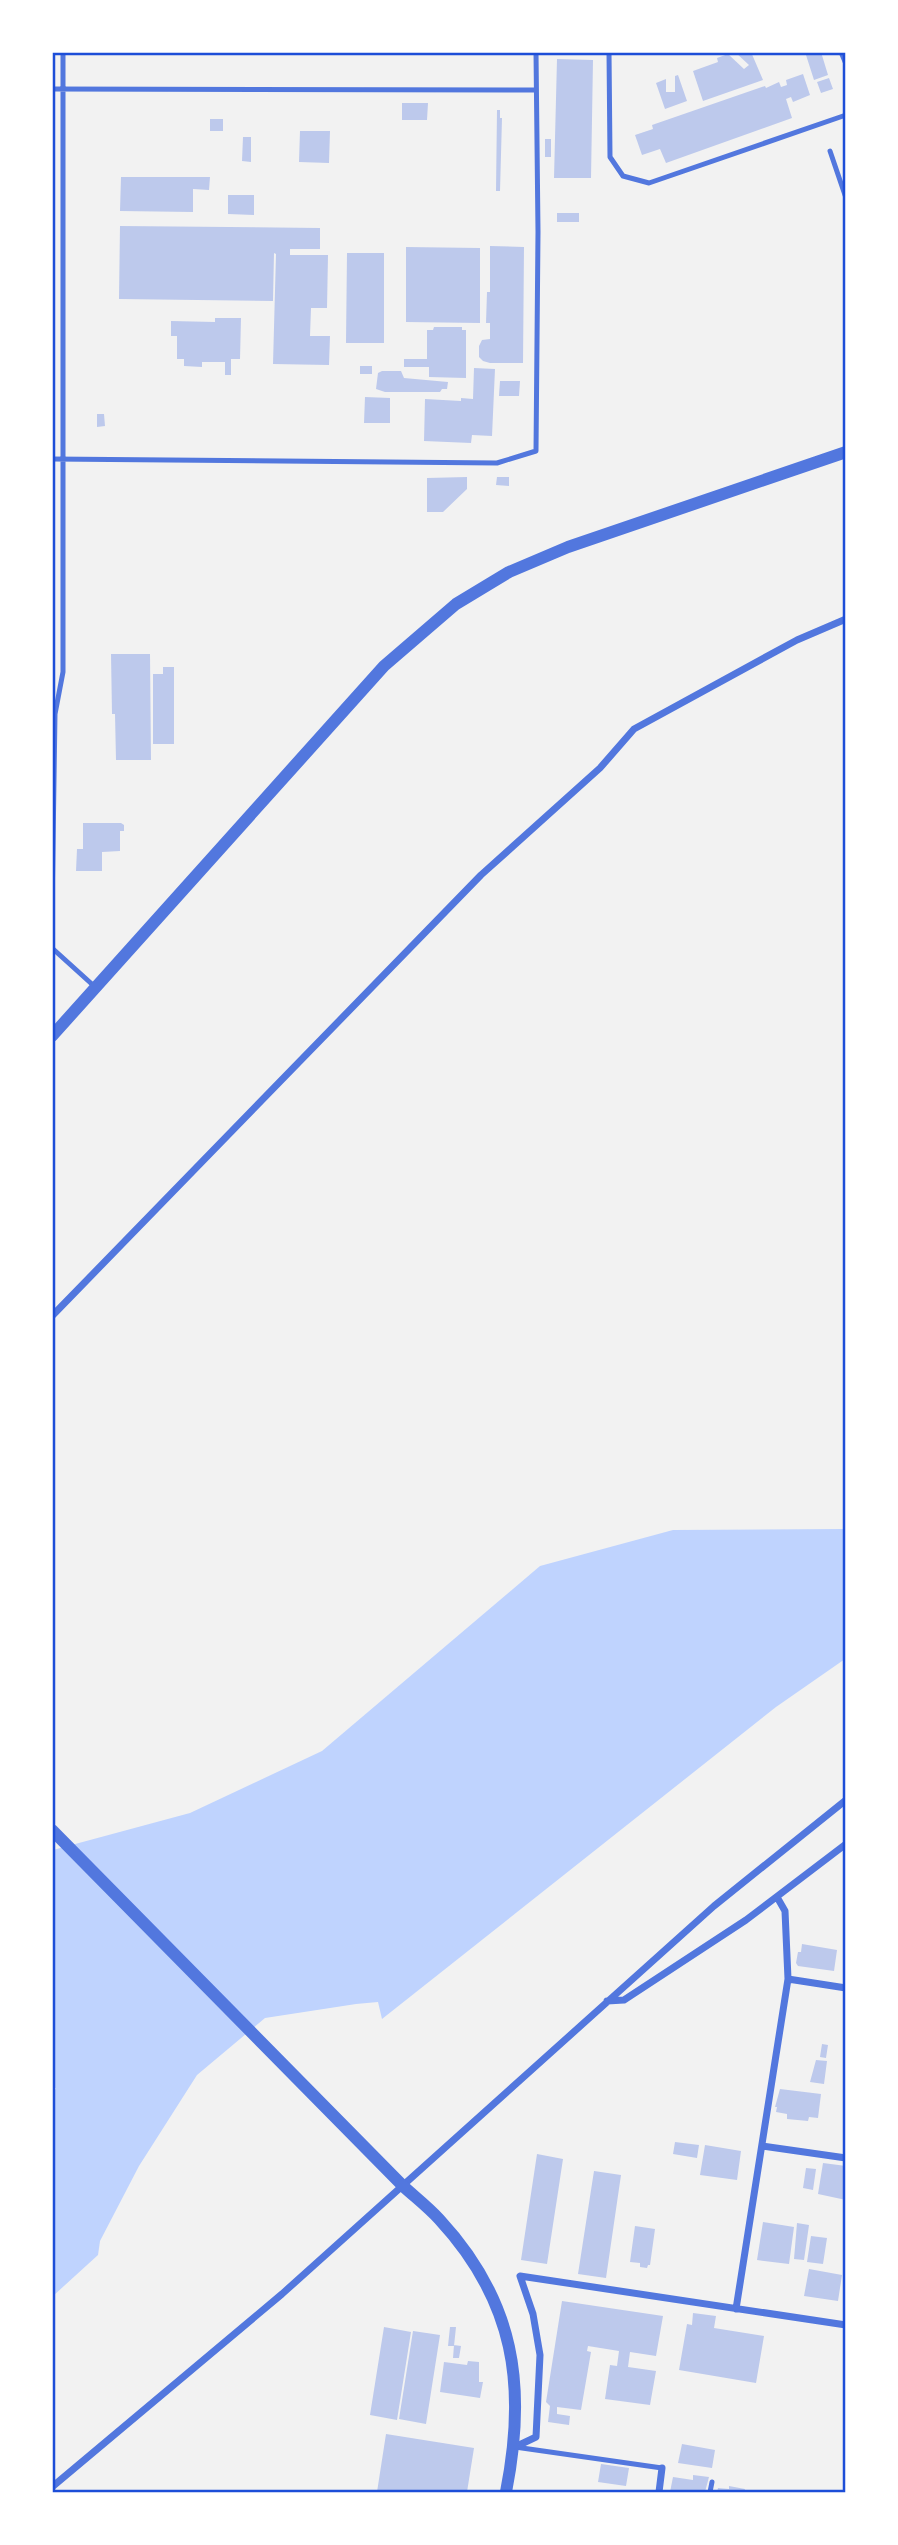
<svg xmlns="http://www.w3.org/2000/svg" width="898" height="2545" font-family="'Golos Text',sans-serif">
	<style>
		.water { fill: #bfd3fe }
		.building { fill: #bdc9ec }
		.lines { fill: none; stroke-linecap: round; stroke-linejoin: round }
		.service { stroke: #5277de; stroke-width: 5 }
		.minor { stroke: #5277de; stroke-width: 7 }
		.tertiary { stroke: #5277de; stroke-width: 12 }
		.neatline { fill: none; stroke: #1d4ed8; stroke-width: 2.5 }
	</style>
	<rect width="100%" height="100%" fill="#f2f2f2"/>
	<path class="water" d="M 845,1527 L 845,1659 L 776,1707 L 382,2019 L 378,2002 L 356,2004 L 265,2018 L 197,2075 L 139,2166 L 100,2241 L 98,2255 L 53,2296 L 52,2096 L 56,2088 L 53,2088 L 53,1850 L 190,1813 L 322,1751 L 540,1566 L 673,1530 L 844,1529 Z"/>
	<path class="building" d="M 735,52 L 751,52 L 763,80 L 703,101 L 693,71 L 718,62 L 717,58 L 728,54 L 744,69 L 749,65 Z
		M 808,52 L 821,52 L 828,75 L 814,80 L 806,55 Z
		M 557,59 L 593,60 L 591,178 L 554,178 Z
		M 803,74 L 810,95 L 793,102 L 791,97 L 786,99 L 792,118 L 666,163 L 660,149 L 642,155 L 635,135 L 653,129 L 652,125 L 765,86 L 766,88 L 779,82 L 781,87 L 787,85 L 786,80 Z
		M 678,75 L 687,101 L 665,109 L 656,83 L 666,79 L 666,92 L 675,92 L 675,76 Z
		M 829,78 L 833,89 L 821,93 L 817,82 Z
		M 402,103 L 428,103 L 427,120 L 402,120 Z
		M 497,110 L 500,110 L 500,118 L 502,118 L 500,191 L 496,191 Z
		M 210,119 L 223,119 L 223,131 L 210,131 Z
		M 300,131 L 330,131 L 329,163 L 299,162 Z
		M 243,137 L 251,137 L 251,162 L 242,161 Z
		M 545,139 L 551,139 L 551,157 L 545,157 Z
		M 121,177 L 210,177 L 209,190 L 193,189 L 193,212 L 120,211 Z
		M 228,195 L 254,195 L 254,215 L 228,214 Z
		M 557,213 L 579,213 L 579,222 L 557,222 Z
		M 120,226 L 320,228 L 320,249 L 290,249 L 290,255 L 328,255 L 327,308 L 311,308 L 310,336 L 330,336 L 329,365 L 273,364 L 276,254 L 274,253 L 273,301 L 119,299 Z
		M 490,246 L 524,247 L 523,363 L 490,363 L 483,361 L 479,357 L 479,346 L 482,340 L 490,339 L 490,323 L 486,323 L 487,292 L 490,292 Z
		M 406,247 L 480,248 L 480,323 L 406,322 Z
		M 347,253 L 384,253 L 384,343 L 346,343 Z
		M 215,318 L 241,318 L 240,359 L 231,359 L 231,375 L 225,375 L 225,362 L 202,362 L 202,367 L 184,366 L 184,359 L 177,359 L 177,336 L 171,336 L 171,321 L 215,322 Z
		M 434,327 L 462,327 L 462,330 L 466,330 L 466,378 L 429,377 L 429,367 L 404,367 L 404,359 L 427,359 L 427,330 L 433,330 Z
		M 360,366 L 372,366 L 372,374 L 360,374 Z
		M 474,368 L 495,369 L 492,436 L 472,435 L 471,443 L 424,441 L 425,399 L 461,401 L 461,398 L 473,399 Z
		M 382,371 L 401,371 L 404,378 L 448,382 L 447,389 L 442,389 L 440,392 L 385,392 L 376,389 L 378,373 Z
		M 500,381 L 520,381 L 519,396 L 499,396 Z
		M 365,397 L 390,398 L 390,423 L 364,423 Z
		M 97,414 L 104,414 L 105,426 L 97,427 Z
		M 467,477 L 467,489 L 443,512 L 427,512 L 427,478 Z
		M 497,477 L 509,477 L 509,486 L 496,485 Z
		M 111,654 L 150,654 L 151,760 L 116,760 L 115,714 L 112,714 Z
		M 163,667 L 174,667 L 174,744 L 153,744 L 153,674 L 163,674 Z
		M 83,823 L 121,823 L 124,825 L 124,831 L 120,831 L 120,851 L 102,852 L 102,871 L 76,871 L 77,849 L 83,849 Z
		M 802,1944 L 837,1950 L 834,1971 L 798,1966 L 796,1963 L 798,1952 L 801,1952 Z
		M 822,2044 L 828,2045 L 826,2058 L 820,2057 Z
		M 816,2060 L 827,2061 L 824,2084 L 810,2082 Z
		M 780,2089 L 821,2094 L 818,2118 L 809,2117 L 808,2121 L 787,2119 L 787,2114 L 776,2112 L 777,2107 L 775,2107 Z
		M 675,2142 L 699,2145 L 697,2158 L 673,2154 Z
		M 705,2145 L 741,2151 L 737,2180 L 700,2175 Z
		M 537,2154 L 563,2159 L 547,2264 L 521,2260 Z
		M 823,2163 L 846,2166 L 846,2200 L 818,2194 Z
		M 806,2168 L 816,2169 L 813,2190 L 803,2188 Z
		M 594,2171 L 621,2175 L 606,2278 L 578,2274 Z
		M 763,2222 L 794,2227 L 789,2264 L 757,2260 Z
		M 797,2223 L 809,2225 L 804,2260 L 794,2259 Z
		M 635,2226 L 655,2229 L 650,2265 L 648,2265 L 647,2268 L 640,2267 L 640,2263 L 630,2262 Z
		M 811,2236 L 827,2238 L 823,2264 L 807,2262 Z
		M 809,2269 L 842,2275 L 838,2301 L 804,2296 Z
		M 562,2301 L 663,2316 L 656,2356 L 630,2352 L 628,2367 L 656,2371 L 650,2405 L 605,2399 L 610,2365 L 617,2366 L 619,2351 L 588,2346 L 587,2351 L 591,2352 L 581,2410 L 557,2407 L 557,2414 L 570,2416 L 569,2425 L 548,2422 L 550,2406 L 546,2402 Z
		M 693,2313 L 716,2316 L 714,2328 L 764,2336 L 756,2383 L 679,2370 L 687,2324 L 692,2325 Z
		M 384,2327 L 411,2332 L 397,2420 L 370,2415 Z
		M 450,2327 L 456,2327 L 454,2346 L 448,2346 Z
		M 413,2331 L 440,2335 L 426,2424 L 399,2419 Z
		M 454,2345 L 461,2346 L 459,2358 L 453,2358 Z
		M 468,2361 L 479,2362 L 479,2382 L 483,2382 L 480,2398 L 440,2392 L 444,2362 L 467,2365 Z
		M 386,2434 L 474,2448 L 467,2492 L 377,2492 Z
		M 682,2444 L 715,2450 L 712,2468 L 678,2463 Z
		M 601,2464 L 629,2468 L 626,2486 L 598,2482 Z
		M 693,2475 L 709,2477 L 705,2492 L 670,2492 L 673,2477 L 693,2480 Z
		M 729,2486 L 745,2489 L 744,2492 L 717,2492 L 718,2488 L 729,2489 Z"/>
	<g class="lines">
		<path class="service" d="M 609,52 L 610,157 L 623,176 L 649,183 L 846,115
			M 841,52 L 846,64
			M 52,89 L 535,90
			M 830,151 L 846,198
			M 52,459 L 497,463 L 536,451 L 538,232 L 536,52
			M 52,912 L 55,714 L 63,672 L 63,52
			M 52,948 L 94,986
			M 515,2447 L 662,2468
			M 710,2492 L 712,2482"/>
		<path class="minor" d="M 52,1316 L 481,875 L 600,768 L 634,729 L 797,640 L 846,619
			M 788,1979 L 846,1988
			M 607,2001 L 624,2000 L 746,1920 L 846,1844
			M 762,2146 L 846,2158
			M 736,2309 L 788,1979 L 785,1911 L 777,1897
			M 515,2447 L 536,2437 L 540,2355 L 533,2314 L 520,2276 L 846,2325
			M 52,2487 L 282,2294 L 714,1906 L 846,1800
			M 659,2492 L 662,2468"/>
		<path class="tertiary" d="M 52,1036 L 384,666 L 456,604 L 509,572 L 568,547 L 846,452
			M 52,1830 L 403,2186 C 415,2197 428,2207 439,2219 C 515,2301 527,2386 506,2492"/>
	</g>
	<rect width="898" height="2545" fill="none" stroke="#ffffff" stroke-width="108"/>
	<rect x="54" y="54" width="790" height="2437" class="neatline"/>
</svg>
